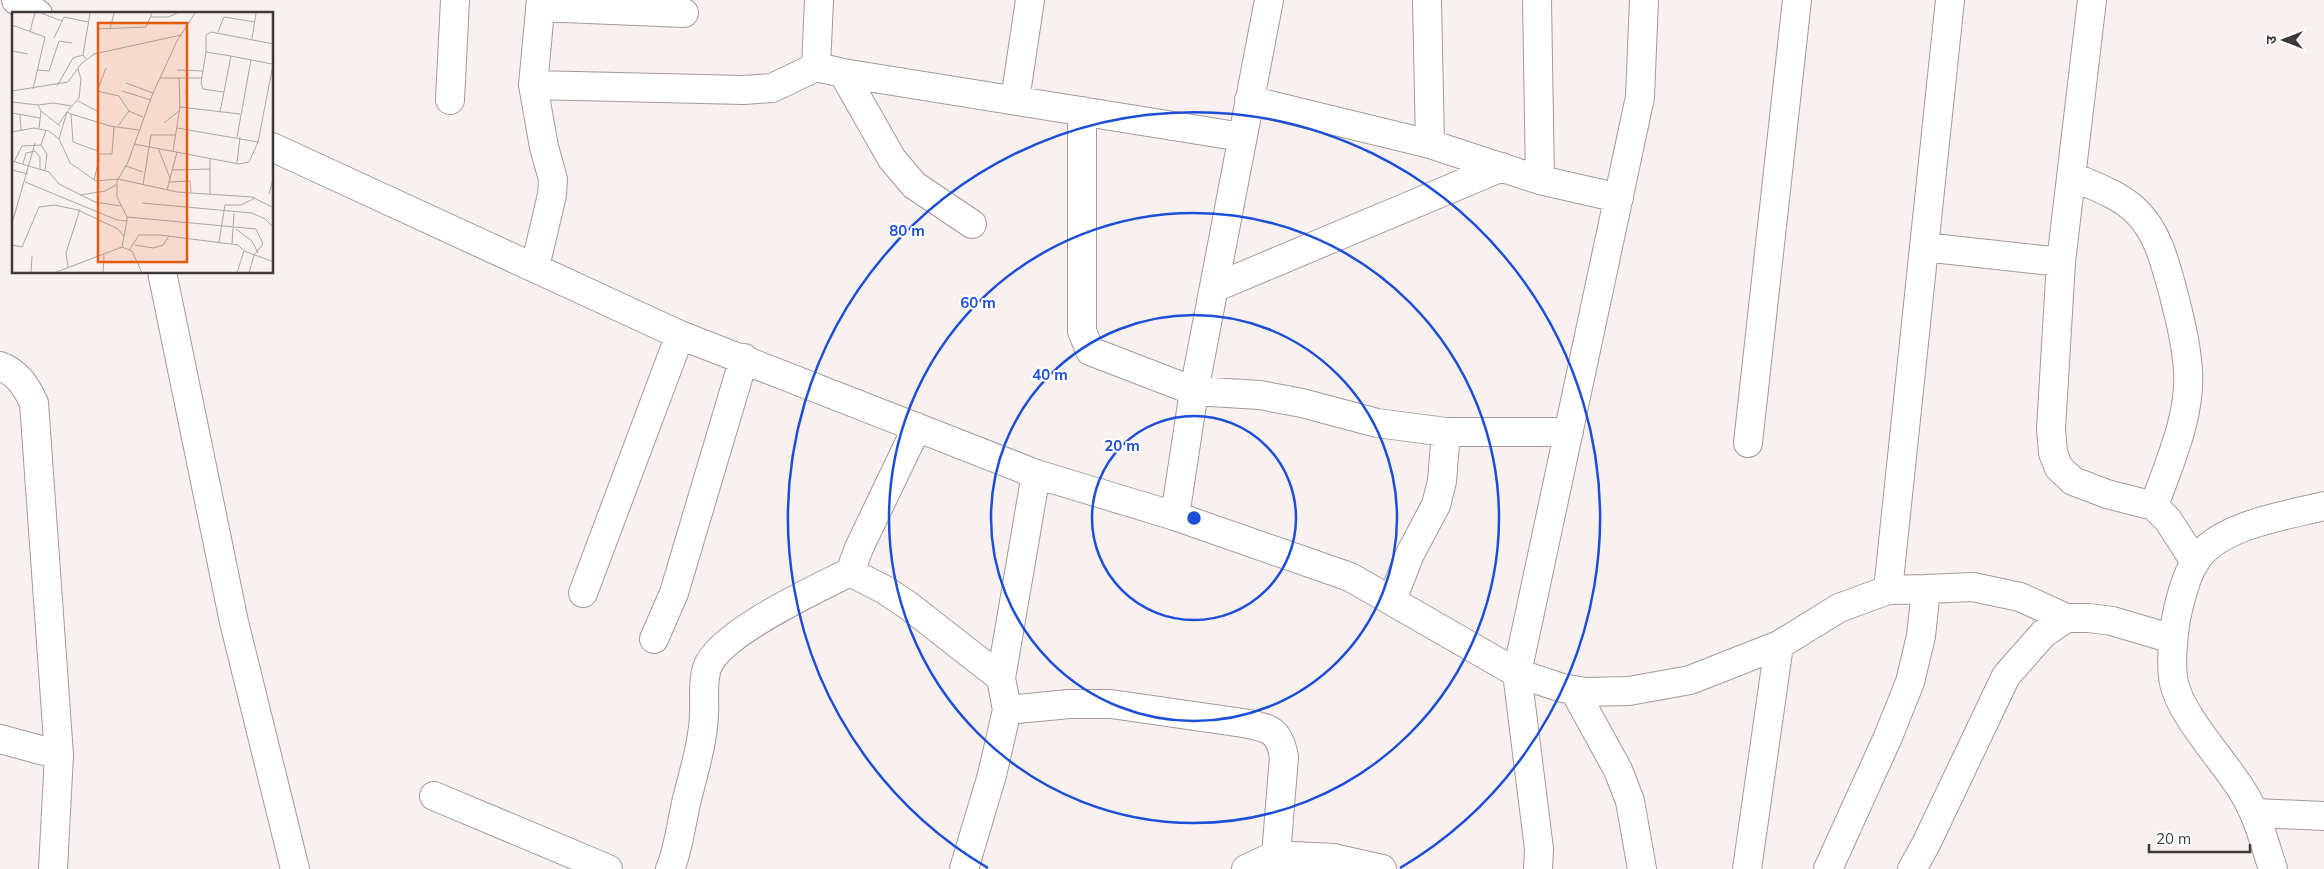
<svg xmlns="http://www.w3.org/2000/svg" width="2324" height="869" font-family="Mulish,'Noto Sans Devanagari',sans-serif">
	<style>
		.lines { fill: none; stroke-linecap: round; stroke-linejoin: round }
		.street-casing { stroke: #a39b9a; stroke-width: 30 }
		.secondary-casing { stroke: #a39b9a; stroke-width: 30 }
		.street { stroke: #fff; stroke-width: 28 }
		.secondary { stroke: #fff; stroke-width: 28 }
		.ring { fill: none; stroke: #1d4ed8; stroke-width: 2.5 }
		.inset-road { fill: none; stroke: #ada7a6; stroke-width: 1 }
		.view { fill: #e8590c; fill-opacity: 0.15; stroke: #e8590c; stroke-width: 2.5 }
		.inset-edge { fill: none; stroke: #3c3938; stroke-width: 2.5 }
		.centre { fill: #1d4ed8; stroke: #fff; stroke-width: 2.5 }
		.ring-label { font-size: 15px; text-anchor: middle; font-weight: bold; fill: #1d4ed8; stroke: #fff; stroke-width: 4; stroke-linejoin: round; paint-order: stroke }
	</style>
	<rect width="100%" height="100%" fill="#f8f1ef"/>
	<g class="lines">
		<defs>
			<path id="street" d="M 16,0 L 38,14
				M 819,0 L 816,67 L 843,73 L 1242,137
				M 1427,0 L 1430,144
				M 1537,0 L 1540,180
				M 2092,0 L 2061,262 L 2051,429 L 2053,453 L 2059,468 L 2073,481 L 2107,494 L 2154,506 L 2168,520 L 2195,562
				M 540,7 L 684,13
				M 843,73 L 892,159 L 914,185 L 972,224
				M 533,85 L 744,90 L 772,88 L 816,67
				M 450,100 L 455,0
				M 1015,100 L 1030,0
				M 1249,100 L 1430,144 L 1540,180 L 1619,198
				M 1082,111 L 1082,331 L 1090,351 L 1194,391 L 1260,395 L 1302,403 L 1377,423 L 1446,432 L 1569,432
				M 272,147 L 680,335 L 1036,474 L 1175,516 L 1350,577 L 1517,673 L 1562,688 L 1585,692 L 1629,691 L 1690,680 L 1779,645 L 1839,608 L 1888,590 L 1950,0
				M 2071,176 C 2094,186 2121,195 2138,213 C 2158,234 2164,260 2172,288 C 2179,315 2186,342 2188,370 C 2191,417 2169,463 2154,506
				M 1924,247 L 2061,262
				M 535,267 L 552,195 L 553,179 L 544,147 L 533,85 L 541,0
				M 162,272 L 234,622 L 295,869
				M 1214,288 L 1502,167
				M 0,366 C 18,373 26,386 34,403 L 59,755 L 53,869
				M 917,427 L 859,548 L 850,572 L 885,590 L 909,606 L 1001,678
				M 1748,443 L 1797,0
				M 1175,516 L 1194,391 L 1269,0
				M 1926,589 L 1973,587 L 2020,597 L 2066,618
				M 583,593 L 680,335
				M 1392,600 L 1410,554 L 1436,505 L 1442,481 L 1446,432
				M 654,639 L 674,593 L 744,358
				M 1574,690 L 1618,770 L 1630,801 L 1642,869
				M 1007,710 L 1069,704 L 1111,704 L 1243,723 C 1269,728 1279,729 1284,757 L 1276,855
				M 0,739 L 59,755
				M 434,796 L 608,869
				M 2255,813 L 2324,816
				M 670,869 C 678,852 682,819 687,799 C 694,771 703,742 704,714 C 705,698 702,683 707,668 C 718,634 816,589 850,572
				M 964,869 L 992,775 L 1007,710 L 1001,678 L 1036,474
				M 1246,869 L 1276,855 L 1333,858 L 1382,869
				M 1538,869 L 1539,849 L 1517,673 L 1640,97 L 1644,0
				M 1747,869 L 1779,645
				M 1828,869 L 1888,737 L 1910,682 L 1921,636 L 1926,589 L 1888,590
				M 1912,869 L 1926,844 L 2006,676 L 2043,634 L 2066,618 L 2089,618 L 2112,621 L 2173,639"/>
			<path id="secondary" d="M 2273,869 C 2264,842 2258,816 2243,792 C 2225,762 2181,716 2174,683 C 2170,664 2173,639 2176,619 C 2179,603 2186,576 2195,562 C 2217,525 2285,516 2324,506"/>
		</defs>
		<use href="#street" class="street-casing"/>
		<use href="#secondary" class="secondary-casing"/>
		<use href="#street" class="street"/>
		<use href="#secondary" class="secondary"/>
	</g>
	<g class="ring">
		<circle cx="1194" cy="518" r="102"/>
		<circle cx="1194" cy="518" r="203"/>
		<circle cx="1194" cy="518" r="305"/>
		<path d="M988 868A406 406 0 1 1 1400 868"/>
	</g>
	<g transform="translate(12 12)">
		<rect width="261" height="261" fill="#f8f1ef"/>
		<path class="inset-road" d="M 29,1 L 50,9M 183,1 L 165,29 L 141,81 L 116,150 L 105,169 L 105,185 L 115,205 L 244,217 L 251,232 L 242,243 L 237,261M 139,5 L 157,5 L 165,1M 0,13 L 33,25 L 21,77M 85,17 L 134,15 L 140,1M 98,17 L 102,1M 18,19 L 23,1M 206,20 L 212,5 L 243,10M 42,26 L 52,5 L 76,10M 240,27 L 244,1M 0,39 L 16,42M 194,40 L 194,23 L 199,20 L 262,32M 219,44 L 212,80 L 191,77 L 189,71 L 194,40 L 219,44 L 260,52M 74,47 L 71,43 L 78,1M 94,56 L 85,79 L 107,84 L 117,99M 25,58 L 37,59 L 47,29 L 60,31M 165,58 L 191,59M 148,66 L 189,66M 167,66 L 168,95M 114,71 L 141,81M 45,74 L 61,46 L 71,43M 0,79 L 56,70 L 69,52 L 82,42 L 169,23M 110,79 L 139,88M 174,82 L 175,67M 66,89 L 85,99M 0,90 L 26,93 L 29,99 L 27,116M 26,93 L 41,91 L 60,94M 29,99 L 48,114M 208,100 L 212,80M 0,101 L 28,106M 59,102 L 98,114 L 127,118M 8,103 L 9,118M 152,111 L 168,98M 46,113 L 55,100 L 59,102 L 61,130 L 86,139 L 87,148 L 82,168M 106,114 L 117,99 L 131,105M 165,116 L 246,130M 0,120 L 22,116 L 37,119 L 47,127 L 58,151 L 84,169 L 106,167 L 165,180 L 240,185 L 262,196M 225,125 L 239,48M 47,127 L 55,100 L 67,86 L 69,67 L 66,57M 122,132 L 227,152 L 237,150 L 246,130 L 262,48M 29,133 L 34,118M 146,136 L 158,166M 161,139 L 168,95 L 228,102M 87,142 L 100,142 L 102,115M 198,146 L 198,182M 0,149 L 37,160 L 47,172 L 83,190 L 109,194M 2,150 L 10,134 L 29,133 L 35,142 L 33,158M 225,151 L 228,125M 11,152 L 14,141 L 23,139 L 28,145 L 28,157M 114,154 L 131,160M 0,158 L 16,162M 161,158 L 198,157M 13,170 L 105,208 L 115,209 L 115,205M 157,170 L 178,169 L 179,180M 131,173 L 139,123 L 164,123M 155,178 L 165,140M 257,182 L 262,164M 68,183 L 93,179 L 104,173M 130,191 L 240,201 L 253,207 L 262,216M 1,208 L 23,131M 224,217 L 240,229 L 246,241M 112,224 L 115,209M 207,230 L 213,193 L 229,193 L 243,186M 220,232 L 222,201M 0,233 L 10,235 L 27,195 L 42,193 L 66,198 L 106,217 L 112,224 L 110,235M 123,233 L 141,236 L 151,233 L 157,224M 118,237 L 127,223 L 148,223 L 226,233 L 232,239 L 262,250M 56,255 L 54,241 L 68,197M 19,261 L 20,244M 42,261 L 110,235 L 120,239 L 130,261M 91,261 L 92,243M 225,261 L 232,239"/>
		<path class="view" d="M 86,11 L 175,11 L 175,250 L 86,250 Z"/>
		<rect width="261" height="261" class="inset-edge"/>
	</g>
	<circle cx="1194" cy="518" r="8" class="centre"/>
	<g class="ring-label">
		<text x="907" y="236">80 m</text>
		<text x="978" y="308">60 m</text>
		<text x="1050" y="380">40 m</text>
		<text x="1122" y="451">20 m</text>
	</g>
	<g transform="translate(2284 40) rotate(270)" stroke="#ffffff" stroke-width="4" paint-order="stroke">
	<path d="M0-4L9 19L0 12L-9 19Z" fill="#3c3938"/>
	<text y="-8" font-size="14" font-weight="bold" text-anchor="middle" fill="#3c3938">उ</text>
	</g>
	<path d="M2149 844v8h101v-8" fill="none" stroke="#3c3938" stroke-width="2.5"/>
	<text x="2156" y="844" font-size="15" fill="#3c3938" stroke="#ffffff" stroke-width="4" paint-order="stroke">20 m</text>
</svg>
